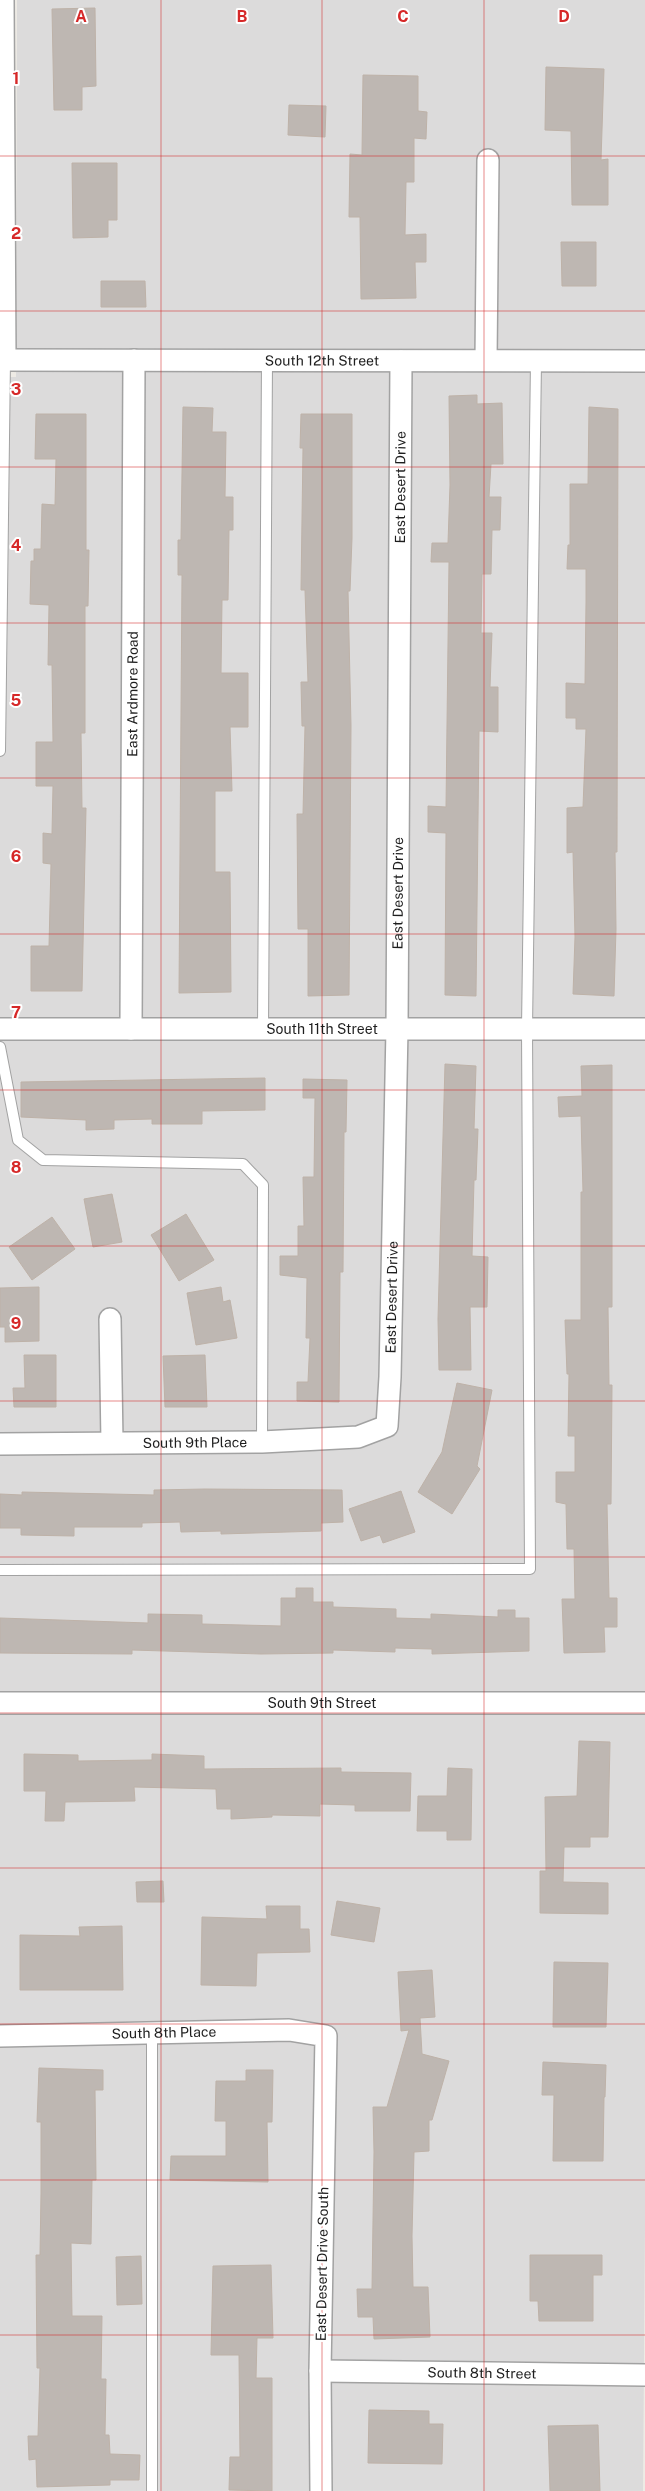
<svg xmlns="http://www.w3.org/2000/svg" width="645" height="2491" font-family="'Public Sans',sans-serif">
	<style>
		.residential { fill: #dcdbdb }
		.building { fill: #beb7b2; stroke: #beb2a8 }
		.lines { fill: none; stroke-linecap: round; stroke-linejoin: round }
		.lane-casing { stroke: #a2a2a2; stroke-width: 12 }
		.street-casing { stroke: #a2a2a2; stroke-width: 24 }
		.lane { stroke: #fff; stroke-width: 10 }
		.street { stroke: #fff; stroke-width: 21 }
		.grid { fill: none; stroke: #d62828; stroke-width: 1; stroke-opacity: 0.55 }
		.labels { text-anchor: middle; stroke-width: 4; stroke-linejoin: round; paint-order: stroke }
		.street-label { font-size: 14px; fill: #1e1e1e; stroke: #fff }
		.grid-label { font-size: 16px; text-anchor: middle; font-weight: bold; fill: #d62828; stroke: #fff; stroke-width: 4; stroke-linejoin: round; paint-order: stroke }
	</style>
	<rect width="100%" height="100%" fill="#eeebe5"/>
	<path class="residential" d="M 17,0 L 645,0 L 645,2227 L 643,2491 L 0,2491 L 0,377 L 16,377 Z"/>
	<path class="building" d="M 95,8 L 96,86 L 82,87 L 82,110 L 54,110 L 52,9 Z
		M 546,67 L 604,69 L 601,160 L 608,159 L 608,205 L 572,205 L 571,131 L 545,130 Z
		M 363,75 L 418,76 L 418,111 L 427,112 L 426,139 L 414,138 L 414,182 L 406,182 L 405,235 L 426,234 L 426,262 L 415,262 L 416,298 L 361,299 L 360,217 L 349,217 L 350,154 L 362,155 Z
		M 289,105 L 326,106 L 325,137 L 288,135 Z
		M 72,163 L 117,163 L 117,220 L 108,220 L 108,237 L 73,238 Z
		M 561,242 L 596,242 L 596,286 L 562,286 Z
		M 101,281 L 145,281 L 146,307 L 101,307 Z
		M 477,395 L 477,404 L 502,403 L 503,464 L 491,464 L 489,497 L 501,497 L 500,530 L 492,530 L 491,574 L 482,574 L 481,633 L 492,633 L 490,687 L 498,687 L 498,732 L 479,731 L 476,996 L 445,995 L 446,833 L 428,832 L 428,806 L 446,807 L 449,562 L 431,562 L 432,543 L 448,543 L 450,485 L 449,396 Z
		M 183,407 L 213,408 L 212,432 L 226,432 L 225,497 L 233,497 L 233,530 L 229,530 L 228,600 L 222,600 L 221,673 L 248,673 L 248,727 L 230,727 L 232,791 L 215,791 L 215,872 L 230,872 L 231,992 L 179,993 L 182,575 L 178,575 L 178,540 L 181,540 Z
		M 589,407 L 618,409 L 617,852 L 615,852 L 616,929 L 614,996 L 573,994 L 575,937 L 573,852 L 567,853 L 567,808 L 583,807 L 586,729 L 576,729 L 576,718 L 566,718 L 566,683 L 585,684 L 586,603 L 586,569 L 567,569 L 568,545 L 570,545 L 570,484 L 588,484 Z
		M 36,414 L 86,414 L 86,550 L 89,550 L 88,606 L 85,606 L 85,733 L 81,733 L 82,808 L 86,808 L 82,991 L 31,991 L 31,946 L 49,946 L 51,864 L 43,863 L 43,833 L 52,834 L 53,786 L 36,786 L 36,742 L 53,742 L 52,665 L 48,665 L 49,605 L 30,604 L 31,561 L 34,561 L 34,549 L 41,549 L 42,504 L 55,505 L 56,459 L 35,459 Z
		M 301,414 L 352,414 L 352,538 L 350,591 L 348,591 L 351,726 L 349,995 L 308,996 L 308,929 L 298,929 L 297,814 L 303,814 L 305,726 L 302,726 L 301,682 L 308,682 L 305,590 L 301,590 L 303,448 L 300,448 Z
		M 445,1064 L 476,1066 L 474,1129 L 478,1129 L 476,1180 L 474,1180 L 472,1256 L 488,1257 L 487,1307 L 470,1307 L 471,1370 L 439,1370 L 438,1319 Z
		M 612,1065 L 612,1307 L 608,1307 L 609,1385 L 612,1385 L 611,1504 L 607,1504 L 609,1598 L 617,1598 L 617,1627 L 604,1627 L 605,1652 L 564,1653 L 562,1599 L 575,1599 L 574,1549 L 567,1549 L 566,1504 L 556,1502 L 556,1472 L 575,1472 L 575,1436 L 568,1436 L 569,1374 L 567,1374 L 565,1320 L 581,1320 L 581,1192 L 583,1192 L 581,1116 L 559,1117 L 558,1097 L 582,1096 L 581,1066 Z
		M 265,1078 L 265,1110 L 202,1111 L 202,1124 L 152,1124 L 152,1119 L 114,1120 L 114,1129 L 86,1130 L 86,1120 L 21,1117 L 21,1082 Z
		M 303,1079 L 347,1080 L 346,1132 L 344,1132 L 343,1272 L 340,1272 L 339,1402 L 297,1401 L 297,1382 L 308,1382 L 310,1338 L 306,1338 L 307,1278 L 280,1275 L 280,1256 L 298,1256 L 298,1226 L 304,1226 L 303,1177 L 314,1177 L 315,1098 L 303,1098 Z
		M 112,1194 L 122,1242 L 93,1247 L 84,1199 Z
		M 186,1214 L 214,1260 L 179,1281 L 151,1235 Z
		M 52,1217 L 75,1249 L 32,1280 L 9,1247 Z
		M 39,1287 L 39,1341 L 5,1342 L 5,1327 L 0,1327 L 0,1288 Z
		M 221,1287 L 223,1302 L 230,1300 L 237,1338 L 196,1345 L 187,1293 Z
		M 24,1355 L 56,1355 L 56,1407 L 14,1407 L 13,1388 L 25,1388 Z
		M 205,1355 L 207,1407 L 165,1407 L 163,1356 Z
		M 457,1383 L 492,1390 L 477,1466 L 480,1469 L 452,1514 L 418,1492 L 442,1452 Z
		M 205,1489 L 342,1490 L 343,1522 L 321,1523 L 321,1531 L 221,1534 L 221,1531 L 181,1532 L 180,1522 L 142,1523 L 142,1527 L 74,1527 L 74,1536 L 21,1535 L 21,1528 L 0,1528 L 0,1494 L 22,1495 L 22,1492 L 154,1495 L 154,1490 Z
		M 401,1491 L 415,1532 L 383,1543 L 380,1535 L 361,1541 L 349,1509 Z
		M 296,1588 L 313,1588 L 313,1602 L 333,1602 L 333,1607 L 396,1609 L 396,1618 L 431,1619 L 431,1614 L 498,1617 L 498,1610 L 515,1610 L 515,1618 L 529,1618 L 529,1651 L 432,1654 L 432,1649 L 395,1648 L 395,1652 L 333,1650 L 333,1653 L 261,1654 L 132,1650 L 132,1654 L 0,1653 L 0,1618 L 148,1623 L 148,1614 L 202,1615 L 202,1624 L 281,1626 L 281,1598 L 296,1598 Z
		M 579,1741 L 610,1742 L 608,1837 L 590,1837 L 590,1847 L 564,1847 L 563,1882 L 608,1883 L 608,1914 L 540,1913 L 540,1871 L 546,1871 L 545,1797 L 577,1796 Z
		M 24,1754 L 78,1755 L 78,1761 L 152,1760 L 152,1754 L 204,1756 L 204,1769 L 341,1768 L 341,1772 L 411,1773 L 410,1811 L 355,1811 L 355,1805 L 320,1804 L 320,1816 L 272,1815 L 272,1817 L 231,1819 L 231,1809 L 217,1809 L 216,1789 L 134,1787 L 135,1801 L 65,1802 L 64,1821 L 45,1821 L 46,1791 L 24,1791 Z
		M 448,1768 L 472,1769 L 471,1840 L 447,1840 L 447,1831 L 417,1831 L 418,1796 L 447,1796 Z
		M 163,1881 L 164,1902 L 137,1902 L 136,1882 Z
		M 337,1901 L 380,1908 L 374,1942 L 331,1935 Z
		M 266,1906 L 300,1906 L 300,1929 L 309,1929 L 310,1952 L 257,1953 L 256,1986 L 201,1985 L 202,1917 L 267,1919 Z
		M 122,1926 L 123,1990 L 20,1990 L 20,1935 L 80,1936 L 79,1927 Z
		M 554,1962 L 608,1963 L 606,2027 L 553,2027 Z
		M 432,1970 L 435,2017 L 420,2018 L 422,2054 L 449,2061 L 432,2120 L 429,2120 L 429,2151 L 414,2152 L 412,2236 L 413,2287 L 428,2287 L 430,2337 L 374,2339 L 373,2317 L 358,2317 L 357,2289 L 372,2289 L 374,2152 L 373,2107 L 387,2107 L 409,2030 L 401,2031 L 398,1972 Z
		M 543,2062 L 606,2065 L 605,2097 L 604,2097 L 603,2161 L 553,2161 L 554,2095 L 542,2095 Z
		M 39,2068 L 103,2070 L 103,2090 L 95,2090 L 96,2180 L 92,2180 L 91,2244 L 71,2243 L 72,2316 L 102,2316 L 101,2379 L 106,2379 L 105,2435 L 109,2435 L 110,2454 L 140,2455 L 139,2480 L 110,2480 L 110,2485 L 37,2487 L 36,2459 L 29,2460 L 28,2436 L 38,2436 L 40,2368 L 37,2368 L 36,2255 L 40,2255 L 41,2194 L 41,2122 L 37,2122 Z
		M 246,2070 L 273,2070 L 272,2122 L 267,2122 L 268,2182 L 170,2180 L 171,2156 L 226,2156 L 226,2121 L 215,2121 L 216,2081 L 246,2081 Z
		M 530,2255 L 602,2255 L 602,2275 L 593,2275 L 593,2321 L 539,2321 L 538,2301 L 530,2301 Z
		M 141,2256 L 142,2304 L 117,2305 L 116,2257 Z
		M 271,2265 L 273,2338 L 257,2338 L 256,2378 L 272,2378 L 272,2491 L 229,2490 L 230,2457 L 240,2457 L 239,2355 L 211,2355 L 213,2266 Z
		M 369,2410 L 429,2411 L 429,2424 L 443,2424 L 442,2464 L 368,2463 Z
		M 598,2425 L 600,2491 L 550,2491 L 548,2426 Z"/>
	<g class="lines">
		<defs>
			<path id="lane" d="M 0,751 L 5,360
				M 263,1029 L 267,360
				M 0,1047 L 18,1140 L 43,1160 L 243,1164 L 263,1185 L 262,1442
				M 0,1570 L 530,1569 L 527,1029 L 536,361
				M 152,2491 L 152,2033"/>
			<g id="street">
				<path d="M 3,0 L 5,360"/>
				<path id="s1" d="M 0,360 L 645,361"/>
				<path d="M 486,360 L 488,160"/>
				<path id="s2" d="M 0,1029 L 645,1029"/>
				<path id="s3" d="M 131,1029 L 134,360"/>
				<path d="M 110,1319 L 112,1442"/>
				<path id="s4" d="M 0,1444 L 262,1442 L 358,1437 L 387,1426 L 390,1377 L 397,1029 L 401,361"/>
				<path id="s5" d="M 0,1703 L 645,1703"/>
				<path id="s6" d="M 0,2036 L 289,2030 L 326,2036 L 320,2371 L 321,2491"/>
				<path id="s7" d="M 320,2371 L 645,2375"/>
			</g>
		</defs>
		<use href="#lane" class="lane-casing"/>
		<use href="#street" class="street-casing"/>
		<use href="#lane" class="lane"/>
		<use href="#street" class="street"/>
	</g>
	<path class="grid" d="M 161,0 L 161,2491M 322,0 L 322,2491M 484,0 L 484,2491M 0,156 L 645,156M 0,311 L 645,311M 0,467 L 645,467M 0,623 L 645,623M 0,778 L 645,778M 0,934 L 645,934M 0,1090 L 645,1090M 0,1246 L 645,1246M 0,1401 L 645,1401M 0,1557 L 645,1557M 0,1713 L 645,1713M 0,1868 L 645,1868M 0,2024 L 645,2024M 0,2180 L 645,2180M 0,2335 L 645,2335"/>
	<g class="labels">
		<g class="street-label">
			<text dy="5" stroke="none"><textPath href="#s1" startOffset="322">South 12th Street</textPath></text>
			<text dy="5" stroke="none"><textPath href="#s4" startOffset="1328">East Desert Drive</textPath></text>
			<text dy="5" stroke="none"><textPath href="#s3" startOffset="335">East Ardmore Road</textPath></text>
			<text dy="5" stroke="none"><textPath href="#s4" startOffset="922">East Desert Drive</textPath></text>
			<text dy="5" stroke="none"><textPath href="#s2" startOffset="322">South 11th Street</textPath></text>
			<text dy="5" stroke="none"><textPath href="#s4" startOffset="518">East Desert Drive</textPath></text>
			<text dy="5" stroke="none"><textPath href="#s4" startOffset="195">South 9th Place</textPath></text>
			<text dy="5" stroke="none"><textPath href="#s5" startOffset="322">South 9th Street</textPath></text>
			<text dy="5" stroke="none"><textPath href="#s6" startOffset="164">South 8th Place</textPath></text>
			<text transform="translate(322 2264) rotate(-89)" y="5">East Desert Drive South</text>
			<text dy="5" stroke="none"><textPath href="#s7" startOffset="162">South 8th Street</textPath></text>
		</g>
	</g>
	<g class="grid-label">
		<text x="81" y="22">A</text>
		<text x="242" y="22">B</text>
		<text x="403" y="22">C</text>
		<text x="564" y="22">D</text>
		<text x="16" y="84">1</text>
		<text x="16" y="239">2</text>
		<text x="16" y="395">3</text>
		<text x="16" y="551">4</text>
		<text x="16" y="706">5</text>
		<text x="16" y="862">6</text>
		<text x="16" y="1018">7</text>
		<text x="16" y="1173">8</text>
		<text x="16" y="1329">9</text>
	</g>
</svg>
